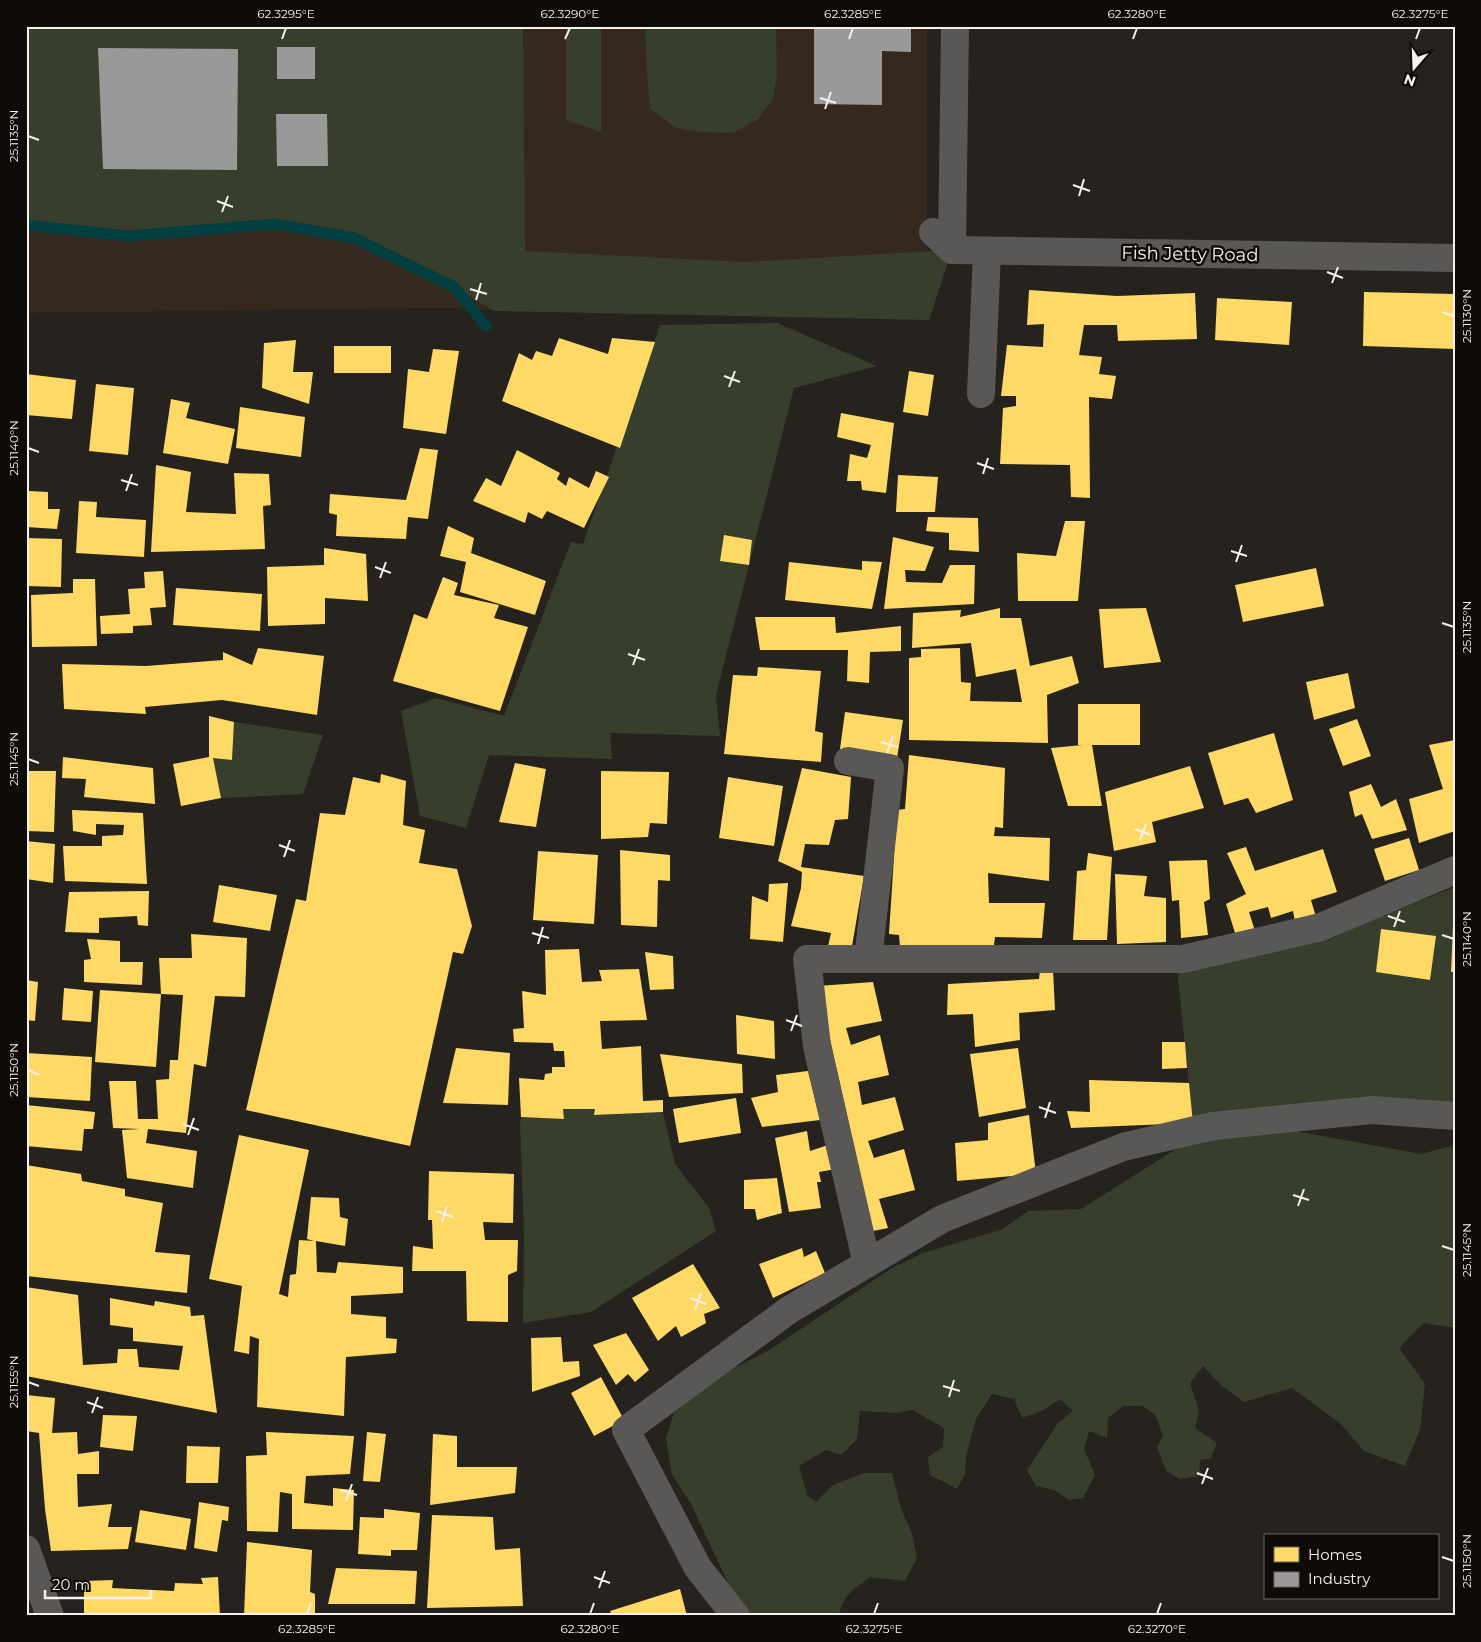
<svg xmlns="http://www.w3.org/2000/svg" width="1481" height="1642" font-family="Montserrat,sans-serif">
	<style>
		.built { fill: #34281f }
		.green { fill: #373f2c }
		.homes { fill: #ffd966 }
		.industry { fill: #999 }
		.lines { fill: none; stroke-linecap: round; stroke-linejoin: round }
		.stream { stroke: #033e41; stroke-width: 11 }
		.minor { stroke: #595856; stroke-width: 28 }
		.ticks { fill: none; stroke: #f7f1ed; stroke-width: 2 }
		.labels { text-anchor: middle; stroke-width: 5; stroke-linejoin: round; paint-order: stroke }
		.street-label { font-size: 18px; fill: #f7f1ed; stroke: #0f0b09 }
		.neatline { fill: none; stroke: #f7f1ed; stroke-width: 2 }
		.ticks-label { font-size: 12px; text-anchor: middle; fill: #f7f1ed }
	</style>
	<rect width="100%" height="100%" fill="#26221e"/>
	<path class="built" d="M 26,26 L 927,26 L 927,267 L 494,311 L 446,308 L 26,313 Z"/>
	<path class="green" d="M 26,26 L 523,26 L 525,251 L 745,262 L 952,250 L 929,320 L 494,311 L 454,287 L 354,238 L 275,224 L 128,236 L 26,225 Z
		M 566,26 L 601,26 L 601,132 L 566,120 Z
		M 645,26 L 776,26 L 777,75 L 773,99 L 758,119 L 733,133 L 700,132 L 677,128 L 650,109 L 647,75 Z
		M 777,323 L 877,366 L 794,388 L 716,695 L 720,736 L 610,733 L 612,759 L 489,755 L 466,828 L 420,816 L 401,711 L 436,698 L 504,716 L 571,542 L 583,544 L 660,325 Z
		M 234,722 L 323,735 L 303,794 L 221,798 L 212,757 L 232,760 Z
		M 1455,887 L 1455,1104 L 1359,1097 L 1193,1123 L 1177,968 L 1331,939 L 1370,919 L 1381,916 Z
		M 563,1109 L 595,1109 L 595,1115 L 663,1112 L 675,1164 L 709,1208 L 716,1231 L 591,1312 L 523,1323 L 524,1235 L 520,1124 L 521,1117 L 564,1119 Z
		M 1290,1130 L 1421,1154 L 1455,1145 L 1455,1328 L 1424,1323 L 1399,1348 L 1425,1384 L 1420,1430 L 1405,1466 L 1364,1451 L 1341,1424 L 1292,1388 L 1244,1402 L 1221,1385 L 1203,1366 L 1190,1383 L 1199,1411 L 1195,1428 L 1217,1443 L 1211,1458 L 1200,1460 L 1199,1476 L 1180,1479 L 1166,1471 L 1157,1447 L 1163,1435 L 1155,1415 L 1143,1406 L 1123,1406 L 1108,1418 L 1107,1438 L 1089,1431 L 1084,1449 L 1095,1475 L 1083,1498 L 1069,1500 L 1054,1490 L 1036,1486 L 1027,1470 L 1058,1423 L 1073,1411 L 1060,1399 L 1044,1410 L 1022,1418 L 1014,1399 L 992,1394 L 976,1419 L 966,1456 L 965,1474 L 957,1489 L 930,1475 L 928,1457 L 943,1447 L 944,1428 L 913,1410 L 897,1413 L 860,1411 L 857,1439 L 841,1455 L 826,1450 L 799,1466 L 807,1495 L 816,1502 L 833,1485 L 864,1473 L 892,1473 L 901,1509 L 912,1533 L 917,1558 L 905,1581 L 870,1577 C 854,1589 843,1595 839,1616 L 750,1616 L 731,1589 L 691,1504 L 672,1475 L 666,1438 L 677,1403 L 717,1377 L 771,1349 L 892,1268 L 923,1253 L 1003,1229 L 1028,1211 L 1081,1209 L 1192,1139 Z"/>
	<path class="homes" d="M 1029,290 L 1117,296 L 1195,293 L 1197,339 L 1118,341 L 1117,325 L 1084,325 L 1079,355 L 1102,357 L 1099,374 L 1116,376 L 1112,399 L 1089,397 L 1090,498 L 1071,497 L 1070,465 L 1000,464 L 1003,408 L 1016,406 L 1016,396 L 1001,396 L 1007,345 L 1043,347 L 1044,324 L 1027,325 Z
		M 1364,292 L 1455,294 L 1455,349 L 1363,346 Z
		M 1217,298 L 1292,302 L 1289,345 L 1215,340 Z
		M 559,338 L 608,354 L 612,338 L 655,342 L 620,448 L 502,401 L 519,353 L 532,360 L 536,351 L 552,356 Z
		M 296,340 L 293,372 L 313,372 L 309,404 L 262,388 L 264,343 Z
		M 334,346 L 391,346 L 391,373 L 334,373 Z
		M 433,349 L 459,351 L 446,434 L 403,428 L 408,369 L 429,372 Z
		M 909,371 L 934,375 L 928,416 L 903,412 Z
		M 26,374 L 76,380 L 72,419 L 26,415 Z
		M 96,384 L 134,388 L 128,455 L 89,451 Z
		M 171,399 L 190,403 L 186,418 L 235,429 L 228,464 L 163,453 Z
		M 240,407 L 305,417 L 301,457 L 236,448 Z
		M 841,413 L 894,423 L 886,493 L 862,490 L 861,481 L 847,481 L 850,454 L 867,458 L 871,445 L 837,437 Z
		M 420,448 L 438,450 L 428,519 L 408,517 L 406,539 L 336,536 L 337,515 L 329,513 L 330,494 L 406,500 Z
		M 517,450 L 560,473 L 557,479 L 566,486 L 569,477 L 589,488 L 596,471 L 609,477 L 584,528 L 547,511 L 542,519 L 528,512 L 525,523 L 473,501 L 486,478 L 501,486 Z
		M 156,465 L 191,472 L 186,512 L 236,514 L 234,473 L 269,474 L 271,505 L 263,506 L 265,549 L 151,552 Z
		M 898,475 L 938,477 L 935,512 L 896,512 Z
		M 26,478 L 29,491 L 48,492 L 48,509 L 60,509 L 57,529 L 26,527 Z
		M 79,501 L 97,502 L 96,517 L 146,520 L 144,557 L 76,553 Z
		M 928,517 L 978,518 L 979,552 L 949,550 L 949,533 L 926,531 Z
		M 1065,521 L 1085,521 L 1078,601 L 1018,601 L 1017,553 L 1056,556 Z
		M 448,526 L 474,538 L 471,553 L 546,581 L 535,615 L 460,592 L 466,562 L 440,556 Z
		M 724,535 L 752,540 L 749,565 L 720,561 Z
		M 893,537 L 934,547 L 925,571 L 905,570 L 906,582 L 942,583 L 950,565 L 975,565 L 974,604 L 884,609 Z
		M 26,538 L 62,539 L 61,587 L 26,586 Z
		M 324,548 L 366,554 L 368,601 L 325,598 L 325,624 L 268,626 L 267,567 L 324,565 Z
		M 862,561 L 882,562 L 872,609 L 785,600 L 789,562 L 862,570 Z
		M 1316,568 L 1324,606 L 1243,622 L 1235,585 Z
		M 163,571 L 166,607 L 150,608 L 152,625 L 133,626 L 133,633 L 101,634 L 100,616 L 130,614 L 128,589 L 145,588 L 144,572 Z
		M 443,577 L 458,583 L 454,595 L 499,605 L 494,618 L 528,627 L 500,711 L 393,681 L 414,614 L 427,619 Z
		M 73,579 L 95,579 L 97,646 L 32,647 L 31,595 L 73,593 Z
		M 176,588 L 262,594 L 260,631 L 173,625 Z
		M 1000,608 L 1000,618 L 1021,618 L 1030,666 L 1072,656 L 1079,683 L 1047,695 L 1048,743 L 909,740 L 909,658 L 921,657 L 921,649 L 960,648 L 961,682 L 971,683 L 970,701 L 1022,702 L 1016,669 L 976,677 L 971,643 L 912,648 L 913,613 L 961,610 L 960,617 Z
		M 1146,608 L 1161,662 L 1104,668 L 1099,609 Z
		M 755,617 L 835,617 L 836,633 L 901,626 L 901,651 L 870,652 L 869,683 L 847,681 L 848,650 L 760,650 Z
		M 258,648 L 324,656 L 317,715 L 222,700 L 145,707 L 146,714 L 64,709 L 62,664 L 146,666 L 223,660 L 223,652 L 252,665 Z
		M 758,667 L 821,671 L 815,731 L 823,733 L 821,762 L 724,754 L 733,675 L 757,676 Z
		M 1348,673 L 1355,708 L 1314,720 L 1306,682 Z
		M 1078,704 L 1140,704 L 1140,745 L 1092,745 L 1102,806 L 1068,806 L 1051,748 L 1083,745 L 1078,745 Z
		M 845,712 L 903,720 L 897,758 L 840,749 Z
		M 209,716 L 234,722 L 232,760 L 213,758 L 221,798 L 181,806 L 173,764 L 209,757 Z
		M 1357,719 L 1371,756 L 1343,766 L 1329,729 Z
		M 1274,733 L 1293,800 L 1256,813 L 1248,798 L 1224,805 L 1208,753 Z
		M 1455,740 L 1455,831 L 1419,843 L 1409,799 L 1443,789 L 1429,745 Z
		M 909,755 L 1005,768 L 1003,828 L 995,827 L 994,836 L 1050,838 L 1049,881 L 988,873 L 989,903 L 1045,903 L 1042,938 L 995,937 L 994,945 L 900,947 L 899,935 L 889,934 L 897,810 L 905,809 Z
		M 63,757 L 153,768 L 155,804 L 84,797 L 86,779 L 62,778 Z
		M 515,763 L 546,769 L 536,827 L 499,822 Z
		M 1190,766 L 1204,808 L 1152,822 L 1156,842 L 1114,851 L 1105,792 Z
		M 802,768 L 851,777 L 848,819 L 835,820 L 829,845 L 805,844 L 801,867 L 864,876 L 851,952 L 827,951 L 831,933 L 791,926 L 801,888 L 802,872 L 778,861 Z
		M 26,771 L 56,771 L 54,832 L 26,831 Z
		M 601,771 L 669,772 L 667,824 L 650,823 L 648,837 L 601,839 Z
		M 381,774 L 406,781 L 403,825 L 425,830 L 419,863 L 457,869 L 472,926 L 463,954 L 453,952 L 410,1146 L 246,1110 L 296,899 L 306,901 L 320,813 L 345,815 L 353,777 L 380,783 Z
		M 728,777 L 783,786 L 774,846 L 719,838 Z
		M 1371,784 L 1381,807 L 1396,799 L 1407,830 L 1372,839 L 1362,814 L 1355,817 L 1349,792 Z
		M 72,810 L 143,813 L 147,884 L 65,881 L 63,846 L 102,846 L 102,836 L 123,835 L 124,825 L 96,824 L 96,835 L 73,831 Z
		M 1409,838 L 1419,870 L 1385,881 L 1374,849 Z
		M 26,841 L 55,844 L 53,883 L 26,879 Z
		M 1246,847 L 1255,871 L 1323,849 L 1337,892 L 1311,900 L 1316,917 L 1295,922 L 1293,911 L 1271,918 L 1268,907 L 1249,912 L 1255,931 L 1236,936 L 1226,904 L 1246,894 L 1227,853 Z
		M 620,850 L 670,855 L 670,881 L 658,880 L 657,927 L 621,925 Z
		M 538,851 L 598,855 L 594,924 L 533,920 Z
		M 1088,853 L 1112,857 L 1107,940 L 1073,940 L 1077,871 L 1086,870 Z
		M 1207,860 L 1210,899 L 1204,902 L 1208,935 L 1181,938 L 1179,900 L 1172,901 L 1169,861 Z
		M 1115,874 L 1147,876 L 1144,896 L 1166,898 L 1166,942 L 1117,944 Z
		M 788,883 L 783,942 L 750,939 L 752,896 L 768,902 L 769,884 Z
		M 219,885 L 277,895 L 270,931 L 213,922 Z
		M 149,891 L 148,926 L 138,925 L 137,916 L 99,918 L 99,933 L 65,932 L 69,892 Z
		M 1453,926 L 1455,926 L 1455,972 L 1451,972 Z
		M 1381,929 L 1436,936 L 1430,980 L 1376,972 Z
		M 191,934 L 247,938 L 245,997 L 215,996 L 206,1067 L 194,1064 L 186,1133 L 148,1129 L 146,1143 L 197,1151 L 193,1188 L 127,1178 L 122,1130 L 140,1129 L 113,1128 L 109,1081 L 136,1081 L 138,1119 L 158,1119 L 156,1080 L 169,1079 L 170,1060 L 178,1060 L 183,995 L 161,994 L 159,958 L 192,958 Z
		M 87,939 L 120,941 L 120,962 L 143,962 L 142,985 L 84,982 L 84,960 L 91,959 Z
		M 579,949 L 582,982 L 602,981 L 599,970 L 639,969 L 647,1020 L 600,1021 L 602,1049 L 641,1046 L 643,1101 L 663,1100 L 663,1112 L 594,1115 L 595,1109 L 563,1109 L 564,1119 L 521,1117 L 519,1078 L 544,1080 L 545,1074 L 552,1073 L 552,1067 L 565,1067 L 564,1051 L 554,1051 L 553,1043 L 514,1042 L 513,1029 L 524,1028 L 522,991 L 546,995 L 545,950 Z
		M 645,952 L 673,956 L 674,989 L 650,990 Z
		M 1040,970 L 1053,970 L 1055,1010 L 1019,1013 L 1020,1040 L 975,1047 L 973,1014 L 947,1015 L 948,984 L 1039,979 Z
		M 26,980 L 38,982 L 35,1021 L 26,1020 Z
		M 873,982 L 882,1021 L 846,1028 L 851,1045 L 880,1035 L 889,1075 L 858,1082 L 862,1105 L 895,1097 L 904,1130 L 868,1141 L 874,1158 L 904,1149 L 915,1190 L 879,1199 L 888,1228 L 873,1231 L 818,986 Z
		M 64,988 L 93,991 L 91,1022 L 62,1020 Z
		M 100,990 L 161,994 L 156,1067 L 95,1062 Z
		M 736,1015 L 774,1021 L 775,1059 L 737,1054 Z
		M 1162,1042 L 1185,1042 L 1187,1068 L 1162,1069 Z
		M 456,1048 L 510,1053 L 508,1105 L 443,1103 Z
		M 1018,1048 L 1026,1108 L 979,1117 L 970,1054 Z
		M 26,1053 L 92,1057 L 90,1101 L 26,1097 Z
		M 660,1054 L 742,1064 L 743,1093 L 669,1097 Z
		M 808,1071 L 820,1120 L 762,1127 L 751,1098 L 778,1092 L 776,1075 Z
		M 1089,1080 L 1189,1083 L 1193,1123 L 1071,1128 L 1067,1111 L 1090,1112 Z
		M 736,1098 L 741,1133 L 679,1143 L 673,1109 Z
		M 26,1105 L 95,1112 L 93,1129 L 84,1129 L 82,1151 L 26,1146 Z
		M 1029,1115 L 1036,1174 L 957,1181 L 955,1143 L 988,1140 L 988,1123 Z
		M 807,1131 L 810,1151 L 831,1144 L 836,1169 L 819,1172 L 821,1182 L 817,1182 L 821,1208 L 789,1212 L 775,1138 Z
		M 239,1135 L 309,1150 L 279,1294 L 288,1297 L 290,1275 L 296,1274 L 299,1240 L 314,1241 L 307,1239 L 311,1197 L 339,1198 L 340,1217 L 348,1219 L 345,1246 L 316,1241 L 317,1272 L 336,1273 L 338,1262 L 403,1267 L 403,1293 L 351,1296 L 351,1314 L 386,1317 L 386,1338 L 397,1339 L 396,1353 L 346,1357 L 344,1416 L 257,1407 L 259,1339 L 250,1336 L 249,1354 L 234,1351 L 242,1286 L 209,1279 Z
		M 26,1165 L 81,1174 L 82,1181 L 125,1189 L 125,1196 L 163,1203 L 155,1252 L 190,1255 L 187,1293 L 26,1276 Z
		M 429,1171 L 514,1174 L 513,1223 L 483,1222 L 485,1240 L 518,1240 L 517,1271 L 508,1275 L 508,1322 L 467,1321 L 466,1271 L 412,1271 L 413,1246 L 433,1249 L 432,1220 L 428,1220 Z
		M 777,1178 L 782,1213 L 757,1220 L 755,1209 L 744,1209 L 744,1180 Z
		M 802,1248 L 804,1257 L 816,1251 L 825,1273 L 773,1298 L 759,1264 Z
		M 693,1264 L 720,1308 L 704,1314 L 706,1323 L 681,1337 L 676,1326 L 658,1341 L 632,1298 Z
		M 26,1287 L 78,1295 L 83,1365 L 117,1363 L 118,1349 L 137,1349 L 139,1367 L 179,1370 L 183,1346 L 133,1341 L 133,1328 L 110,1325 L 110,1298 L 154,1306 L 155,1301 L 190,1307 L 191,1316 L 204,1315 L 217,1413 L 26,1376 Z
		M 626,1333 L 649,1370 L 635,1382 L 628,1374 L 616,1385 L 593,1345 Z
		M 561,1337 L 563,1362 L 579,1361 L 580,1376 L 532,1392 L 531,1338 Z
		M 601,1377 L 624,1420 L 594,1436 L 571,1393 Z
		M 26,1395 L 55,1398 L 52,1433 L 77,1432 L 78,1454 L 99,1451 L 99,1474 L 77,1474 L 78,1507 L 112,1504 L 108,1527 L 132,1527 L 128,1549 L 51,1551 L 45,1509 L 39,1433 L 26,1431 Z
		M 103,1415 L 137,1416 L 133,1451 L 100,1447 Z
		M 266,1432 L 354,1436 L 350,1474 L 306,1476 L 304,1503 L 333,1506 L 333,1488 L 354,1490 L 353,1530 L 292,1529 L 292,1494 L 280,1492 L 278,1532 L 247,1531 L 246,1456 L 267,1455 Z
		M 367,1432 L 386,1434 L 380,1482 L 363,1481 Z
		M 433,1434 L 457,1436 L 457,1467 L 517,1467 L 515,1493 L 430,1505 Z
		M 187,1446 L 220,1447 L 218,1483 L 186,1483 Z
		M 199,1502 L 229,1507 L 228,1521 L 222,1520 L 217,1552 L 194,1548 Z
		M 384,1509 L 420,1513 L 417,1550 L 391,1550 L 391,1556 L 358,1554 L 360,1517 L 384,1518 Z
		M 140,1510 L 191,1519 L 186,1550 L 135,1542 Z
		M 432,1515 L 493,1517 L 495,1550 L 520,1548 L 523,1606 L 427,1608 Z
		M 247,1542 L 312,1550 L 310,1592 L 315,1594 L 315,1616 L 244,1616 Z
		M 336,1568 L 417,1571 L 415,1604 L 328,1604 Z
		M 218,1577 L 220,1616 L 84,1616 L 84,1581 L 113,1580 L 112,1588 L 174,1591 L 175,1583 L 203,1584 L 201,1578 Z
		M 680,1589 L 687,1616 L 612,1616 L 610,1611 Z"/>
	<path class="industry" d="M 814,26 L 911,26 L 911,52 L 882,51 L 882,105 L 814,104 Z
		M 277,47 L 315,47 L 315,79 L 277,79 Z
		M 98,48 L 238,49 L 237,170 L 103,169 Z
		M 276,114 L 327,114 L 328,166 L 277,166 Z"/>
	<g class="lines">
		<path class="stream" d="M 26,225 L 128,236 L 275,224 L 354,238 L 454,287 L 486,326"/>
		<path class="minor" d="M 933,232 L 952,250 L 1455,258
			M 952,250 L 955,26
			M 981,394 L 987,251
			M 848,761 L 890,768 L 868,959
			M 867,1264 L 817,1046 L 807,959 L 1183,959 L 1321,927 L 1455,870
			M 26,1549 L 50,1616
			M 736,1616 L 698,1568 L 626,1430 L 789,1310 L 942,1219 L 1123,1147 L 1213,1126 L 1372,1110 L 1455,1116"/>
	</g>
	<path class="ticks" d="M 282,39 L 286,28M 565,39 L 570,28M 849,39 L 853,28M 1133,39 L 1137,28M 1416,39 L 1420,28M 820,98 L 836,103M 825,109 L 831,92M 28,136 L 39,140M 1073,185 L 1090,191M 1079,196 L 1084,179M 217,201 L 233,207M 222,212 L 228,196M 1327,272 L 1343,278M 1332,283 L 1338,267M 470,289 L 487,294M 476,300 L 481,283M 1442,312 L 1454,316M 724,376 L 740,382M 729,387 L 735,371M 28,448 L 39,452M 977,463 L 994,469M 983,474 L 988,458M 121,480 L 138,485M 126,491 L 132,474M 1231,551 L 1247,556M 1236,562 L 1242,545M 375,567 L 391,573M 380,578 L 386,562M 1442,623 L 1454,627M 628,654 L 645,660M 633,665 L 639,649M 881,742 L 898,747M 887,753 L 893,736M 28,759 L 39,763M 1135,829 L 1151,835M 1140,840 L 1146,824M 279,845 L 295,851M 284,857 L 290,840M 1388,916 L 1405,922M 1394,927 L 1400,911M 532,933 L 549,938M 1442,935 L 1454,939M 538,944 L 543,927M 786,1020 L 802,1026M 791,1031 L 797,1015M 28,1070 L 39,1075M 1039,1107 L 1056,1113M 1045,1118 L 1050,1102M 183,1124 L 199,1130M 188,1135 L 194,1118M 1293,1195 L 1309,1200M 1298,1206 L 1304,1189M 436,1211 L 453,1217M 442,1222 L 447,1206M 1442,1246 L 1454,1250M 690,1298 L 706,1304M 695,1310 L 701,1293M 28,1382 L 39,1386M 943,1386 L 960,1391M 949,1397 L 954,1380M 87,1402 L 103,1408M 92,1413 L 98,1397M 1197,1473 L 1213,1479M 1202,1484 L 1208,1468M 340,1490 L 357,1495M 346,1501 L 352,1484M 1442,1557 L 1454,1561M 594,1577 L 610,1583M 599,1588 L 605,1571M 307,1614 L 311,1603M 590,1614 L 594,1603M 874,1614 L 878,1603M 1157,1614 L 1161,1603"/>
	<g class="labels">
		<g class="street-label">
			<text transform="translate(1190 254) rotate(1)" y="6">Fish Jetty Road</text>
		</g>
	</g>
	<rect width="1481" height="1642" fill="none" stroke="#0f0b09" stroke-width="55"/>
	<rect x="1264" y="1534" width="175" height="65" fill="#0f0b09" stroke="#6c6764"/>
	<rect x="1274" y="1547" width="25" height="15" fill="#ffd966" stroke="#6c6764"/>
	<text x="1308" y="1560" font-size="15" fill="#f7f1ed">Homes</text>
	<rect x="1274" y="1572" width="25" height="15" fill="#999999" stroke="#6c6764"/>
	<text x="1308" y="1584" font-size="15" fill="#f7f1ed">Industry</text>
	<g transform="translate(1414 68) rotate(199)" stroke="#0f0b09" stroke-width="4" paint-order="stroke">
	<path d="M0-4L9 19L0 12L-9 19Z" fill="#f7f1ed"/>
	<text y="-8" font-size="14" font-weight="bold" text-anchor="middle" fill="#f7f1ed">N</text>
	</g>
	<path d="M45 1590v8h106v-8" fill="none" stroke="#f7f1ed" stroke-width="2.5"/>
	<text x="52" y="1590" font-size="15" fill="#f7f1ed" stroke="#0f0b09" stroke-width="4" paint-order="stroke">20 m</text>
	<rect x="28" y="28" width="1426" height="1586" class="neatline"/>
	<g class="ticks-label">
		<text x="286" y="18">62.3295°E</text>
		<text x="570" y="18">62.3290°E</text>
		<text x="853" y="18">62.3285°E</text>
		<text x="1137" y="18">62.3280°E</text>
		<text x="1420" y="18">62.3275°E</text>
		<text transform="translate(14 136) rotate(-90)" y="4">25.1135°N</text>
		<text transform="translate(1467 316) rotate(-90)" y="4">25.1130°N</text>
		<text transform="translate(14 448) rotate(-90)" y="4">25.1140°N</text>
		<text transform="translate(1467 627) rotate(-90)" y="4">25.1135°N</text>
		<text transform="translate(14 759) rotate(-90)" y="4">25.1145°N</text>
		<text transform="translate(1467 939) rotate(-90)" y="4">25.1140°N</text>
		<text transform="translate(14 1070) rotate(-90)" y="4">25.1150°N</text>
		<text transform="translate(1467 1250) rotate(-90)" y="4">25.1145°N</text>
		<text transform="translate(14 1382) rotate(-90)" y="4">25.1155°N</text>
		<text transform="translate(1467 1561) rotate(-90)" y="4">25.1150°N</text>
		<text x="307" y="1633">62.3285°E</text>
		<text x="590" y="1633">62.3280°E</text>
		<text x="874" y="1633">62.3275°E</text>
		<text x="1157" y="1633">62.3270°E</text>
	</g>
</svg>
